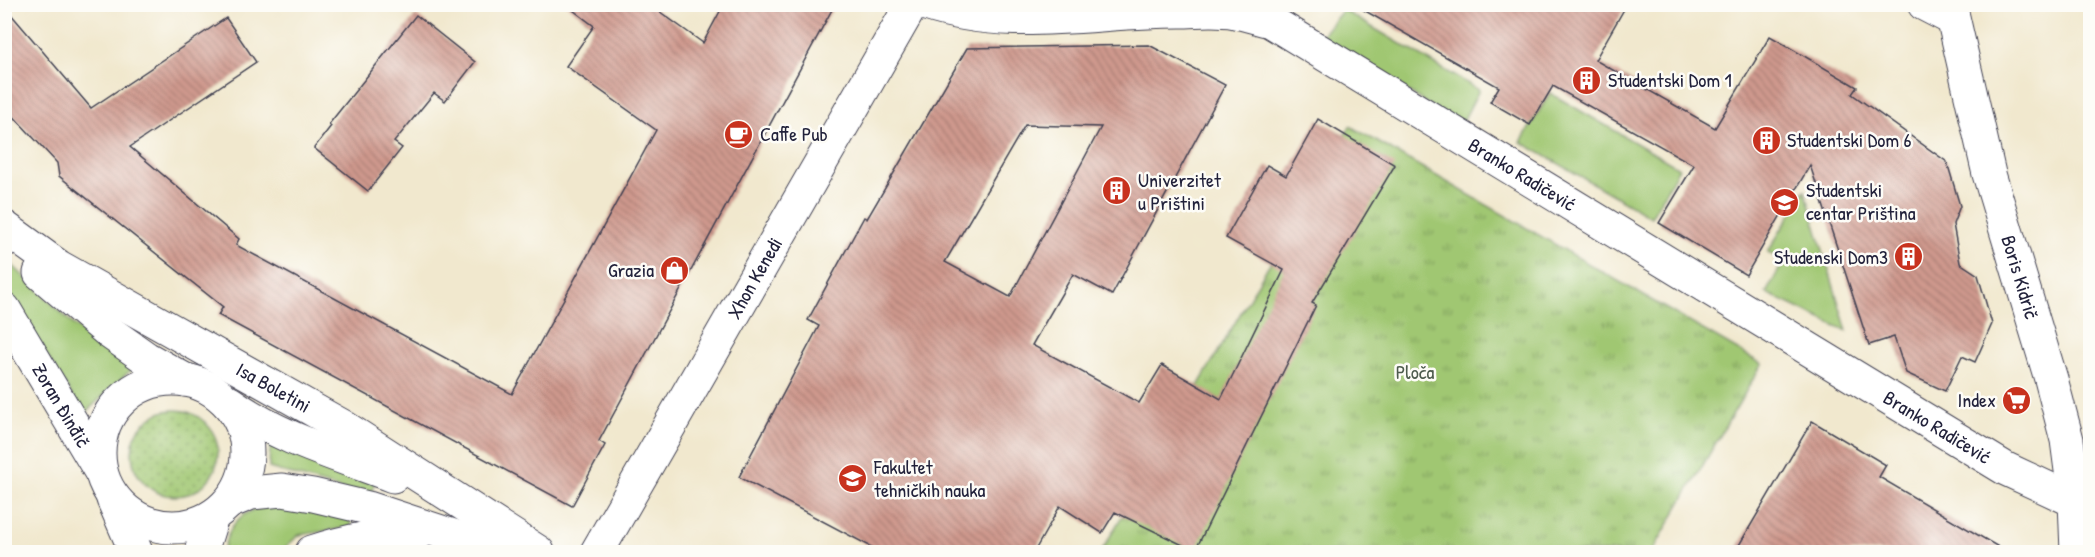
<svg xmlns="http://www.w3.org/2000/svg" width="2095" height="557" font-family="'Patrick Hand',sans-serif">
	<style>
		.grass { fill: #a0c772; stroke: #617456; stroke-width: 1.5 }
		.park { fill: url(#park-tufts); stroke: #617456; stroke-width: 1.5 }
		.garden { fill: url(#garden-dots); stroke: #617456; stroke-width: 1.5 }
		.building { fill: url(#building-back-hatch); fill-rule: evenodd }
		.lines { fill: none; stroke-linecap: round; stroke-linejoin: round }
		.street-casing { stroke: #414051; stroke-width: 35 }
		.secondary-casing { stroke: #414051; stroke-width: 35 }
		.street { stroke: #fff; stroke-width: 33 }
		.secondary { stroke: #fff; stroke-width: 33 }
		.labels { text-anchor: middle; stroke-width: 5; stroke-linejoin: round; paint-order: stroke }
		.poi-label { font-size: 20px; fill: #22223b; stroke: #fdfcf7; text-anchor: start }
		.street-label { font-size: 20px; fill: #22223b; stroke: #fdfcf7 }
		.park-label { font-size: 20px; fill: #4e5c4e; stroke: #fdfcf7 }
	</style>
	<defs>
		<pattern id="park-tufts" width="24" height="20" patternUnits="userSpaceOnUse" patternTransform="scale(1.5)"><rect width="24" height="20" fill="#a0c772"/><path d="M3 7l-1-3M5 7V3M7 7l1-3M15 17l-1-3M17 17v-4M19 17l1-3" fill="none" stroke="#82a15f"/></pattern>
		<pattern id="garden-dots" width="8" height="8" patternUnits="userSpaceOnUse" patternTransform="scale(1.5)"><rect width="8" height="8" fill="#a0c772"/><path d="M2 2h.1M6 6h.1" fill="none" stroke="#82a15f" stroke-width="1.8" stroke-linecap="round"/></pattern>
		<pattern id="building-back-hatch" width="6" height="6" patternUnits="userSpaceOnUse" patternTransform="scale(1.5)"><rect width="6" height="6" fill="#cf998d"/><path d="M-1 5l2 2M0 0l6 6M5-1l2 2" fill="none" stroke="#a87c74"/></pattern>
	</defs>
	<rect width="100%" height="100%" fill="#fdfcf7"/>
	<filter id="ink" filterUnits="userSpaceOnUse"><feTurbulence type="fractalNoise" baseFrequency=".0167" numOctaves="2"/><feDisplacementMap in="SourceGraphic" scale="12" xChannelSelector="R" yChannelSelector="G"/><feConvolveMatrix kernelMatrix="1 2 1 2 8 2 1 2 1" color-interpolation-filters="sRGB"/></filter>
	<filter id="wash" filterUnits="userSpaceOnUse"><feTurbulence type="fractalNoise" baseFrequency=".008" numOctaves="4" result="noise"/><feDisplacementMap in="SourceGraphic" scale="24" xChannelSelector="R" yChannelSelector="G"/><feGaussianBlur stdDeviation="1.35" result="paint"/><feColorMatrix in="noise" values="0 0 0 0 0 0 0 0 0 0 0 0 0 0 0 0 0 1.4 0 .05"/><feComposite in="paint" operator="in"/></filter>
	<g filter="url(#wash)">
		<rect width="100%" height="100%" fill="#f1e8ce"/>
		<path class="grass" d="M 1343,10 L 1479,90 L 1461,125 L 1320,37 Z
			M 1550,93 L 1679,168 L 1651,217 L 1521,142 Z
			M 1805,190 L 1847,331 L 1766,293 L 1784,261 L 1768,252 Z
			M 4,257 L 75,326 L 134,367 L 84,414 L 5,291 Z
			M 270,445 L 375,481 L 371,498 L 269,468 Z
			M 298,504 L 349,517 L 352,527 L 299,535 L 280,552 L 223,552 C 231,507 259,506 298,504 Z"/>
		<path class="park" d="M 1350,126 L 1762,364 L 1652,552 L 1101,552 Z"/>
		<path class="garden" d="M132 453a43 43 0 1 1 86 0a43 43 0 1 1-86 0Z"/>
		<g id="blocks">
			<path class="building" d="M 565,4 L 649,4 L 703,43 L 724,4 L 835,4 L 599,441 L 605,445 L 572,506 L 218,315 L 223,307 L 59,176 L 57,163 L 4,106 L 4,6 L 91,108 L 226,18 L 256,62 L 130,147 L 239,239 L 236,245 L 512,394 L 656,130 L 566,66 L 594,26 Z
				M 1353,4 L 1627,4 L 1595,60 L 1715,128 L 1770,36 L 1857,87 L 1852,94 L 1947,162 L 1960,206 L 1953,224 L 1960,263 L 1978,275 L 1992,324 L 1975,362 L 1962,356 L 1945,391 L 1906,373 L 1894,337 L 1869,345 L 1810,165 L 1746,275 L 1659,223 L 1694,165 L 1553,86 L 1530,125 L 1490,102 L 1499,87 Z
				M 416,15 L 475,62 L 445,101 L 434,93 L 394,142 L 402,148 L 368,191 L 314,148 L 331,126 L 329,124 Z
				M 1149,45 L 1225,85 L 1112,295 L 1073,274 L 1032,345 L 1139,403 L 1162,365 L 1221,399 L 1284,270 L 1226,238 L 1267,165 L 1286,176 L 1318,119 L 1395,165 L 1312,303 L 1316,305 L 1195,551 L 1115,512 L 1102,533 L 1060,506 L 1034,552 L 881,552 L 739,477 L 819,326 L 808,320 L 864,217 L 867,219 L 967,48 ZM 1025,125 L 1101,127 L 1010,297 L 945,262 Z
				M 1812,421 L 1886,465 L 1879,477 L 2007,552 L 1735,552 Z"/>
		</g>
	</g>
	<g filter="url(#ink)">
		<use href="#blocks" fill-opacity="0" stroke="#414051" stroke-width="1.5"/>
		<g class="lines">
			<defs>
				<g id="street">
					<path id="s1" d="M 926,4 C 1009,32 1095,11 1180,11 C 1197,11 1217,8 1235,12 C 1246,14 1258,18 1270,21 L 2006,469 L 2075,501 L 2090,497"/>
					<path d="M 1924,4 L 1951,18"/>
					<path id="s2" d="M 597,552 L 912,4"/>
				</g>
				<g id="secondary">
					<path id="s3" d="M 1950,4 L 1989,174 L 2051,379 L 2067,440 L 2075,501 L 2077,552"/>
					<path id="s4" d="M 4,227 L 59,267 L 342,426 L 538,552"/>
					<path d="M 40,273 L 109,332 L 146,358 L 185,380"/>
					<path id="s5" d="M 4,309 L 101,472"/>
					<circle cx="173" cy="453" r="74"/>
					<path d="M 230,403 C 278,438 338,455 393,476"/>
					<path d="M 113,499 L 136,552"/>
					<path d="M 229,502 L 251,493 L 282,490 L 313,495 L 368,508 L 502,552"/>
					<path d="M 201,552 L 212,517"/>
					<path d="M 312,552 C 348,540 384,534 422,531"/>
				</g>
			</defs>
			<use href="#street" class="street-casing"/>
			<use href="#secondary" class="secondary-casing"/>
			<use href="#street" class="street"/>
			<use href="#secondary" class="secondary"/>
		</g>
	</g>
	<defs>
		<symbol id="building-disc" viewBox="-11 -11 22 22"><circle r="9.5" fill="#c8321e" stroke="#fdfcf7"/><path d="M-4-6H4V6H1V3H-1V6H-4ZM-2.5-4.3h1.7v1.8h-1.7ZM.8-4.3h1.7v1.8H.8ZM-2.5-1h1.7V.8h-1.7ZM.8-1h1.7V.8H.8Z" fill="#fff"/></symbol>
		<symbol id="cafe-disc" viewBox="-11 -11 22 22"><circle r="9.5" fill="#c8321e" stroke="#fdfcf7"/><path d="M-5.5-4.5H6V0H3Q3 3.5 0 3.5H-2.5Q-5.5 3.5-5.5 0ZM3-3.2v2h1.7v-2ZM-6 4.5H4V6H-6Z" fill="#fff"/></symbol>
		<symbol id="university-disc" viewBox="-11 -11 22 22"><circle r="9.5" fill="#c8321e" stroke="#fdfcf7"/><path d="M0-5L7-2L0 1L-7-2ZM-4 1L0 2.5L4 1V4Q0 6-4 4Z" fill="#fff"/></symbol>
		<symbol id="shop-disc" viewBox="-11 -11 22 22"><circle r="9.5" fill="#c8321e" stroke="#fdfcf7"/><path d="M-5-2.5h2.3a2.7 3.5 0 0 1 5.4 0H5L5.5 6h-11ZM-1.5-2.5h3a1.5 2.3 0 0 0-3 0Z" fill="#fff"/></symbol>
		<symbol id="supermarket-disc" viewBox="-11 -11 22 22"><circle r="9.5" fill="#c8321e" stroke="#fdfcf7"/><path d="M-6-5.5h2.5l.6 2H6L4.5 2H-2.5L-4.4-4H-6ZM-1.5 3.2a1.3 1.3 0 1 0 .1 0ZM3 3.2a1.3 1.3 0 1 0 .1 0Z" fill="#fff"/></symbol>
	</defs>
	<g fill-rule="evenodd">
		<use href="#building-disc" x="1570" y="64" width="33" height="33"/>
		<use href="#cafe-disc" x="722" y="118" width="33" height="33"/>
		<use href="#building-disc" x="1750" y="124" width="33" height="33"/>
		<use href="#building-disc" x="1100" y="174" width="33" height="33"/>
		<use href="#university-disc" x="1768" y="186" width="33" height="33"/>
		<use href="#building-disc" x="1892" y="240" width="33" height="33"/>
		<use href="#shop-disc" x="658" y="254" width="33" height="33"/>
		<use href="#supermarket-disc" x="2000" y="384" width="33" height="33"/>
		<use href="#university-disc" x="836" y="462" width="33" height="33"/>
	</g>
	<g class="labels">
		<g class="poi-label">
			<text x="1608" y="87">Studentski Dom 1</text>
			<text x="760" y="141">Caffe Pub</text>
			<text x="1787" y="147">Studentski Dom 6</text>
			<text x="1138" y="187">Univerzitet<tspan x="1138" dy="23">u Prištini</tspan></text>
			<text x="1806" y="197">Studentski<tspan x="1806" dy="23">centar Priština</tspan></text>
			<text x="1888" y="264" text-anchor="end">Studenski Dom3</text>
			<text x="654" y="277" text-anchor="end">Grazia</text>
			<text x="1996" y="407" text-anchor="end">Index</text>
			<text x="874" y="474">Fakultet<tspan x="874" dy="23">tehničkih nauka</tspan></text>
		</g>
		<g class="street-label">
			<text dy="7" stroke="none"><textPath href="#s1" startOffset="642">Branko Radičević</textPath></text>
			<text dy="7" stroke="none"><textPath href="#s3" startOffset="282">Boris Kidrič</textPath></text>
			<text dy="7" stroke="none"><textPath href="#s2" startOffset="316">Xhon Kenedi</textPath></text>
			<text dy="7" stroke="none"><textPath href="#s4" startOffset="314">Isa Boletini</textPath></text>
			<text dy="7" stroke="none"><textPath href="#s5" startOffset="112">Zoran Đinđič</textPath></text>
			<text dy="7" stroke="none"><textPath href="#s1" startOffset="1128">Branko Radičević</textPath></text>
		</g>
		<g class="park-label">
			<text x="1415" y="379">Ploča</text>
		</g>
	</g>
	<rect width="2095" height="557" fill="none" stroke="#fdfcf7" stroke-width="24"/>
</svg>
